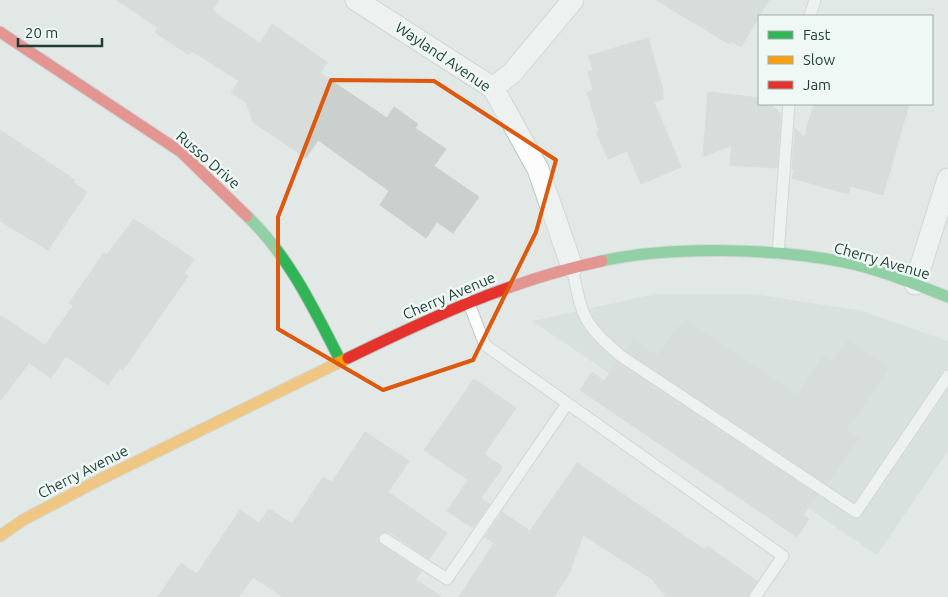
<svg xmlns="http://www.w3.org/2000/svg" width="948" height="597" font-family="Ubuntu,sans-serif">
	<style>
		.built { fill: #cfdad6 }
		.building { fill: #c9d0cd; stroke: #cad1cf }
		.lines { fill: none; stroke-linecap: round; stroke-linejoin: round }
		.lane-casing { stroke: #bfc5c3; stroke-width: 13 }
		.street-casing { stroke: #bfc5c3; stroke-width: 23 }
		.fast-casing { stroke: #bdc6c3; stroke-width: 13 }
		.slow-casing { stroke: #bdc6c3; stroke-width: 13 }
		.jam-casing { stroke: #bdc6c3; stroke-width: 13 }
		.lane { stroke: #fbfcfb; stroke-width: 11 }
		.street { stroke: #fbfcfb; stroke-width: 21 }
		.fast { stroke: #30b455; stroke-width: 11 }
		.slow { stroke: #ff9f0a; stroke-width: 11 }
		.jam { stroke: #e5322d; stroke-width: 11 }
		.marked { fill: none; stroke: #de580e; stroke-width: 4; stroke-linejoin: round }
		.labels { text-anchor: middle; stroke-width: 5; stroke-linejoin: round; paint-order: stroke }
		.street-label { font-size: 15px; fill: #1e3d37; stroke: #eff8f4 }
	</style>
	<rect width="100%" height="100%" fill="#e2e8e6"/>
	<path class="built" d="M 655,294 L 754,294 L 862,311 L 948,341 L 948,451 L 877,555 L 532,321 Z"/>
	<path class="building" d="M 117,0 L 219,0 L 213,9 L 217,14 L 260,43 L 272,24 L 327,62 L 320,73 L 387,118 L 394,107 L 418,124 L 415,128 L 446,149 L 434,166 L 479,197 L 453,233 L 437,222 L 426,238 L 380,205 L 389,191 L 318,140 L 306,158 L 253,122 L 246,102 L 231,93 L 239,81 L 192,51 L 189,55 L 155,32 L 158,28 Z
		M 656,0 L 769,0 L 741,47 L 731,41 L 729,44 Z
		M 648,38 L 663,90 L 663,99 L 654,102 L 681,167 L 641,184 L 627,151 L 608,159 L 596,132 L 599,131 L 587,92 L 593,90 L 588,72 L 593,70 L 588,56 Z
		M 708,92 L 759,98 L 759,104 L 771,104 L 781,114 L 777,168 L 730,165 L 732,145 L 703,157 Z
		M 814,104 L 909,104 L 883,195 L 850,186 L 848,194 L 792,178 L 795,169 L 792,169 L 795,128 L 804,137 Z
		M 0,130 L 75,180 L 73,182 L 87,192 L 48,250 L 0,221 Z
		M 134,219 L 194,259 L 184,274 L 188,276 L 123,370 L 120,368 L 108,385 L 66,356 L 51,378 L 29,363 L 0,401 L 0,315 L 45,345 L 73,306 L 69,303 L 104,253 L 107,255 Z
		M 686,320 L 797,395 L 823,356 L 833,363 L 848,340 L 889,368 L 846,430 L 859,438 L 831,479 L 829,478 L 825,483 L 626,351 L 634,340 L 657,356 L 677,326 L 680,328 Z
		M 617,363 L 817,495 L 803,515 L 809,519 L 797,537 L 580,390 L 592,372 L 604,381 Z
		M 474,379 L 516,408 L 484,454 L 503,467 L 481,498 L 490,504 L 473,528 L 447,511 L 468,480 L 424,450 Z
		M 365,432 L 409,461 L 388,492 L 447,533 L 429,559 L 389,532 L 381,533 L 378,542 L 421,571 L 416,580 L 442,597 L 283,597 L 253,577 L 239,597 L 158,597 L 181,563 L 197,574 L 240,510 L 259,523 L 269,509 L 292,524 L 323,477 L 332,482 Z
		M 577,463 L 705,550 L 707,546 L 757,581 L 748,597 L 666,597 L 652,579 L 583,535 L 569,574 L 554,597 L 459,597 L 494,543 L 485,537 L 502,512 L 530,531 Z"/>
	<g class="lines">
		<defs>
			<path id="lane" d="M 810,16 L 815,0
				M 778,254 L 789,104
				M 572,267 C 582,315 582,324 621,356 L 856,512 L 948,376
				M 468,301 L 485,345 L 783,556 L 755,597
				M 385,539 L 447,579 L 567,404"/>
			<path id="street" d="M 356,0 L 493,88 L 538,169 L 572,267
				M 493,88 L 512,73 L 573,0
				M 915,284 L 948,179"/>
			<path id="fast" d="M 247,216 C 289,256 315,311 341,362
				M 602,261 C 670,246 774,248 844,262 C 879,269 915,284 948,297"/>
			<path id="slow" d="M 0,536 L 23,520 L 99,480 L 348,358"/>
			<path id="jam" d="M 0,32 L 181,152 L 247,216
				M 348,358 C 430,318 511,280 602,261"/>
		</defs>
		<use href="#lane" class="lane-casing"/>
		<use href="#street" class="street-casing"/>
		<use href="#fast" class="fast-casing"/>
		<use href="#slow" class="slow-casing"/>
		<use href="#jam" class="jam-casing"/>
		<use href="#lane" class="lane"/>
		<use href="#street" class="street"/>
		<use href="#fast" class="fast"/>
		<use href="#slow" class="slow"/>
		<use href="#jam" class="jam"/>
	</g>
	<path d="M0 0H948V597H0ZM 331,80 L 434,81 L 556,160 L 536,232 L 473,360 L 383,390 L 278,329 L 278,217 Z" fill="#e2e8e6" fill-opacity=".55" fill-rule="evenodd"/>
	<path class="marked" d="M 331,80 L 434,81 L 556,160 L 536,232 L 473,360 L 383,390 L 278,329 L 278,217 Z"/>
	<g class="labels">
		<g class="street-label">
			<text transform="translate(443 57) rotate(34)" y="5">Wayland Avenue</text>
			<text transform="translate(208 160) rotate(41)" y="5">Russo Drive</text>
			<text transform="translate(882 261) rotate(16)" y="5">Cherry Avenue</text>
			<text transform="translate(449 296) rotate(-23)" y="5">Cherry Avenue</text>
			<text transform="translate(83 472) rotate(-27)" y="5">Cherry Avenue</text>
		</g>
	</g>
	<rect x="758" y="15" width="175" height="90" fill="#eff8f4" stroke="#9bada8"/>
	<rect x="768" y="31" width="25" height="8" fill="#30b455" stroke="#9bada8"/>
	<text x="803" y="40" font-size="15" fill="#1e3d37">Fast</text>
	<rect x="768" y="56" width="25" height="8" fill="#ff9f0a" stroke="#9bada8"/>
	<text x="803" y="65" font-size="15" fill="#1e3d37">Slow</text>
	<rect x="768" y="81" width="25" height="8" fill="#e5322d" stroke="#9bada8"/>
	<text x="803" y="90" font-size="15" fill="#1e3d37">Jam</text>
	<path d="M18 38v8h84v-8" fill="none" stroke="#1e3d37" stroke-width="2.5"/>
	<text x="25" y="38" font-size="15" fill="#1e3d37" stroke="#eff8f4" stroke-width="4" paint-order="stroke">20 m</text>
</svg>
